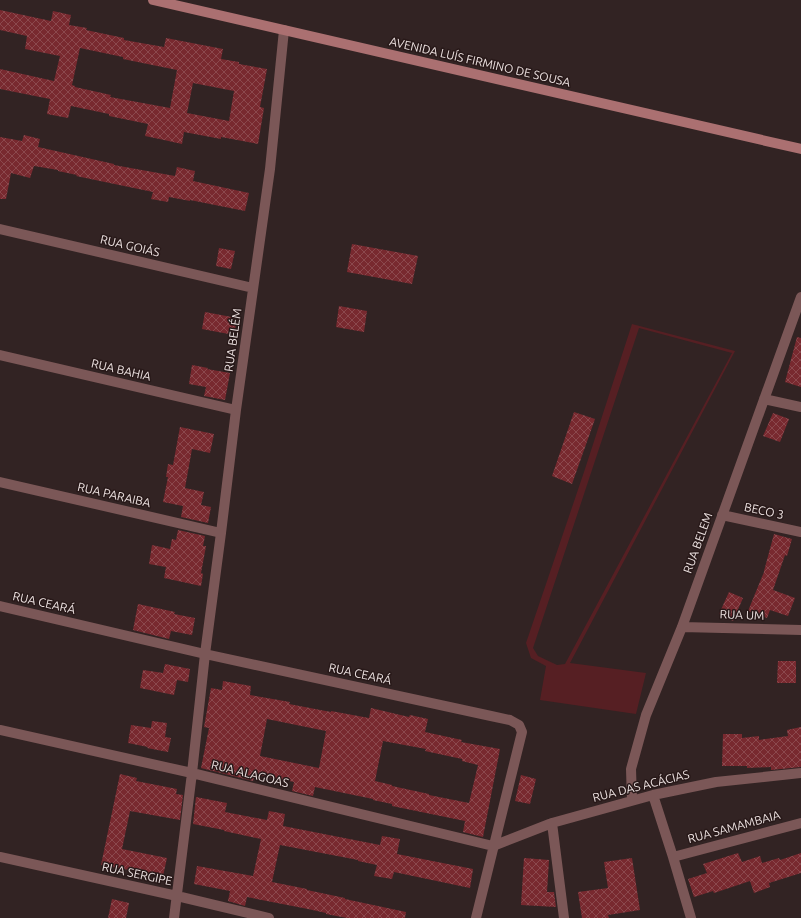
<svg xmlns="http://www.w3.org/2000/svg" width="801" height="918" font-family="Ubuntu,sans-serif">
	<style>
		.pitch { fill: #561f23; fill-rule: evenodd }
		.building { fill: url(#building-cross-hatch); fill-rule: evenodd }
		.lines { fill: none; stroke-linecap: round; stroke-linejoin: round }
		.minor { stroke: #7b5757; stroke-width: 10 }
		.secondary { stroke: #ab7071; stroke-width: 10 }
		.labels { text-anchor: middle; stroke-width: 3; stroke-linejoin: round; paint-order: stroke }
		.street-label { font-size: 12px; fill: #ece1e0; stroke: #281919 }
	</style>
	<defs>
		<pattern id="building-cross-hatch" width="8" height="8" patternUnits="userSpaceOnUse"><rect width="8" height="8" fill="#78292f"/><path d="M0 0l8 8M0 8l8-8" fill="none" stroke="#8b484d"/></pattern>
	</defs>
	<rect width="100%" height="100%" fill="#322323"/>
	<path class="pitch" d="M 632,324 L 735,351 L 570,663 L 646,673 L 636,714 L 540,700 L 546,666 L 531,658 L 526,643 L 585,469 ZM 639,328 L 732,353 L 565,664 L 557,665 L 538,656 L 533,648 Z"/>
	<path class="building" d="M 0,10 L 51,21 L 53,11 L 71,15 L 69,25 L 87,28 L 86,30 L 124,38 L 124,40 L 164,47 L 166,38 L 223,49 L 221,59 L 239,62 L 239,64 L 267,69 L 260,107 L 264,108 L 258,144 L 221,137 L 221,139 L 184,132 L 182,144 L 164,140 L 145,136 L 148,124 L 109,116 L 109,114 L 71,106 L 68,118 L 47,114 L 50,99 L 0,89 L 0,69 L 54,81 L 60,56 L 25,49 L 27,36 L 0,30 ZM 80,48 L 123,57 L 123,59 L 177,70 L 170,108 L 110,97 L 111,95 L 75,87 L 75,86 L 72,85 ZM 193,83 L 234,91 L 229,121 L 187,113 Z
		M 24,135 L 40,139 L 38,147 L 114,164 L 114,165 L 175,176 L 177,167 L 195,171 L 193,181 L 249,193 L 245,211 L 190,200 L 190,201 L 169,197 L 168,202 L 151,199 L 153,192 L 76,176 L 77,175 L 58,171 L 58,170 L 34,166 L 30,178 L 11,173 L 6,199 L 0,199 L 0,137 L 22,141 Z
		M 352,244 L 418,256 L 412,284 L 347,272 Z
		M 219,248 L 235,251 L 231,269 L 216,266 Z
		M 339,306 L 367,311 L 364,332 L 336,327 Z
		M 205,312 L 237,318 L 234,335 L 202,329 Z
		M 797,337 L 801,338 L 801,387 L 785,382 Z
		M 192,365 L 208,368 L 207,369 L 230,373 L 225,400 L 204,396 L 206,387 L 189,384 Z
		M 574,412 L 595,419 L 572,484 L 552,476 Z
		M 773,413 L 789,419 L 780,442 L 763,436 Z
		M 180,427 L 214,434 L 210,453 L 192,449 L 185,488 L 204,492 L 201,505 L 211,507 L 208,523 L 181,517 L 183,506 L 163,502 L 168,477 L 166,477 L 168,464 L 173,465 Z
		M 178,530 L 205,536 L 203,546 L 206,546 L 201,573 L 203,574 L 201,586 L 164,578 L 166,567 L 149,564 L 152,545 L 170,549 L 172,539 L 176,540 Z
		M 774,534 L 792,539 L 787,556 L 785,555 L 773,590 L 795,598 L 788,616 L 770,610 L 767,618 L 748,611 L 764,572 L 764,571 Z
		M 729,592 L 743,598 L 733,621 L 719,614 Z
		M 138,604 L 175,612 L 174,614 L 195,618 L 192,635 L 171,631 L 169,639 L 133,630 Z
		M 778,661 L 796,661 L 796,683 L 777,683 Z
		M 165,664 L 190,669 L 188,682 L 177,680 L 174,695 L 140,688 L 143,670 L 163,673 Z
		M 223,681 L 251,686 L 250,695 L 290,702 L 289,704 L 331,712 L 331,711 L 369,718 L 371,708 L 409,717 L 410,715 L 428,719 L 425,732 L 462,740 L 461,742 L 500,749 L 483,837 L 463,832 L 465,821 L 392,806 L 392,804 L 373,800 L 373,799 L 315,787 L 313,796 L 292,791 L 294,782 L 255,774 L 253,781 L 201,768 L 209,728 L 204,727 L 211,688 L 222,690 ZM 267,719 L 326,731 L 319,768 L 260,756 ZM 383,741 L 426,749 L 425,751 L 462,759 L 462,761 L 478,765 L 469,803 L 429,795 L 429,794 L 392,786 L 392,785 L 375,781 Z
		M 152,721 L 167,723 L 165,737 L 171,738 L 168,752 L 147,748 L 148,747 L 128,743 L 131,725 L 151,728 Z
		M 801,727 L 801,767 L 771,770 L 771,767 L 747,768 L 747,766 L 722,766 L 723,734 L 742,734 L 742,738 L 759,736 L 759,740 L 788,736 L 787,730 Z
		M 120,774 L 137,778 L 136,781 L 177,789 L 176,794 L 183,795 L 180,820 L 130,811 L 122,849 L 167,858 L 163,876 L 101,865 Z
		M 521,775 L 536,779 L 530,804 L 515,801 Z
		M 196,797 L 227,803 L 225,812 L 267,820 L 269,811 L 285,814 L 283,826 L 380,845 L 382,836 L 400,839 L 397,854 L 473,869 L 470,888 L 394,872 L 392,879 L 374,876 L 377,865 L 358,861 L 358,860 L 280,845 L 272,882 L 307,889 L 307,890 L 345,898 L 345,899 L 406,912 L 405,918 L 347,918 L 326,914 L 326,913 L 308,909 L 247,897 L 245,906 L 228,901 L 230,891 L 194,884 L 197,866 L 253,876 L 261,839 L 224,831 L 224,830 L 193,824 Z
		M 738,853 L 742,862 L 760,856 L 762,863 L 779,858 L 780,860 L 801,853 L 801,873 L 769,883 L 770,887 L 754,893 L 750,881 L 714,893 L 713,891 L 694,897 L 688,879 L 707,873 L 703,864 Z
		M 524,858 L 549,860 L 547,892 L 554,892 L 556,907 L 521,905 Z
		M 632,858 L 640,910 L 608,915 L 609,918 L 582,918 L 578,892 L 608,888 L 604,862 Z
		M 112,899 L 129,903 L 126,918 L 108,918 Z"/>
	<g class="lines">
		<path class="minor" d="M 0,229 L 253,288
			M 0,355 L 236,410
			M 764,399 L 801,407
			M 0,482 L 221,533
			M 722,515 L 801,532
			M 0,606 L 205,654 L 491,716 L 510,720 L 519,725 L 522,732 L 476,918
			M 682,627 L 801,630
			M 0,730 L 192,773 L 493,846
			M 653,795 L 673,857 L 691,918
			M 632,800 L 631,769 L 646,715 L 682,627 L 801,297
			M 552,823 L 564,918
			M 493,846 L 552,823 L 653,795 L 716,782 L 801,773
			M 0,857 L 177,896 L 269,918
			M 673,857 L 801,823
			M 174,918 L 192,773 L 205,654 L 221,533 L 236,410 L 270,169 L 284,30"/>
		<path class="secondary" d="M 153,0 L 801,149"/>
	</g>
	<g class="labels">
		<g class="street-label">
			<text transform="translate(480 62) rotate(13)" y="4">AVENIDA LUÍS FIRMINO DE SOUSA</text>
			<text transform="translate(130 246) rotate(13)" y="4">RUA GOIÁS</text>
			<text transform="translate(233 340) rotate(-82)" y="4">RUA BELÉM</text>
			<text transform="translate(121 370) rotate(13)" y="4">RUA BAHIA</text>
			<text transform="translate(114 495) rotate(13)" y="4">RUA PARAIBA</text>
			<text transform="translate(764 511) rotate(12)" y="4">BECO 3</text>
			<text transform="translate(698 543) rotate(-70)" y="4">RUA BELEM</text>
			<text transform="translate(44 603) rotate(13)" y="4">RUA CEARÁ</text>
			<text transform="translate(742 615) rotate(2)" y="4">RUA UM</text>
			<text transform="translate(360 674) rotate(12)" y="4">RUA CEARÁ</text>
			<text transform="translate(250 774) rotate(14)" y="4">RUA ALAGOAS</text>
			<text transform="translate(641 786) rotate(-14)" y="4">RUA DAS ACÁCIAS</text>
			<text transform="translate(734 827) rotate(-15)" y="4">RUA SAMAMBAIA</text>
			<text transform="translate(137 874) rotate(12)" y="4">RUA SERGIPE</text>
		</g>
	</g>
</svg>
